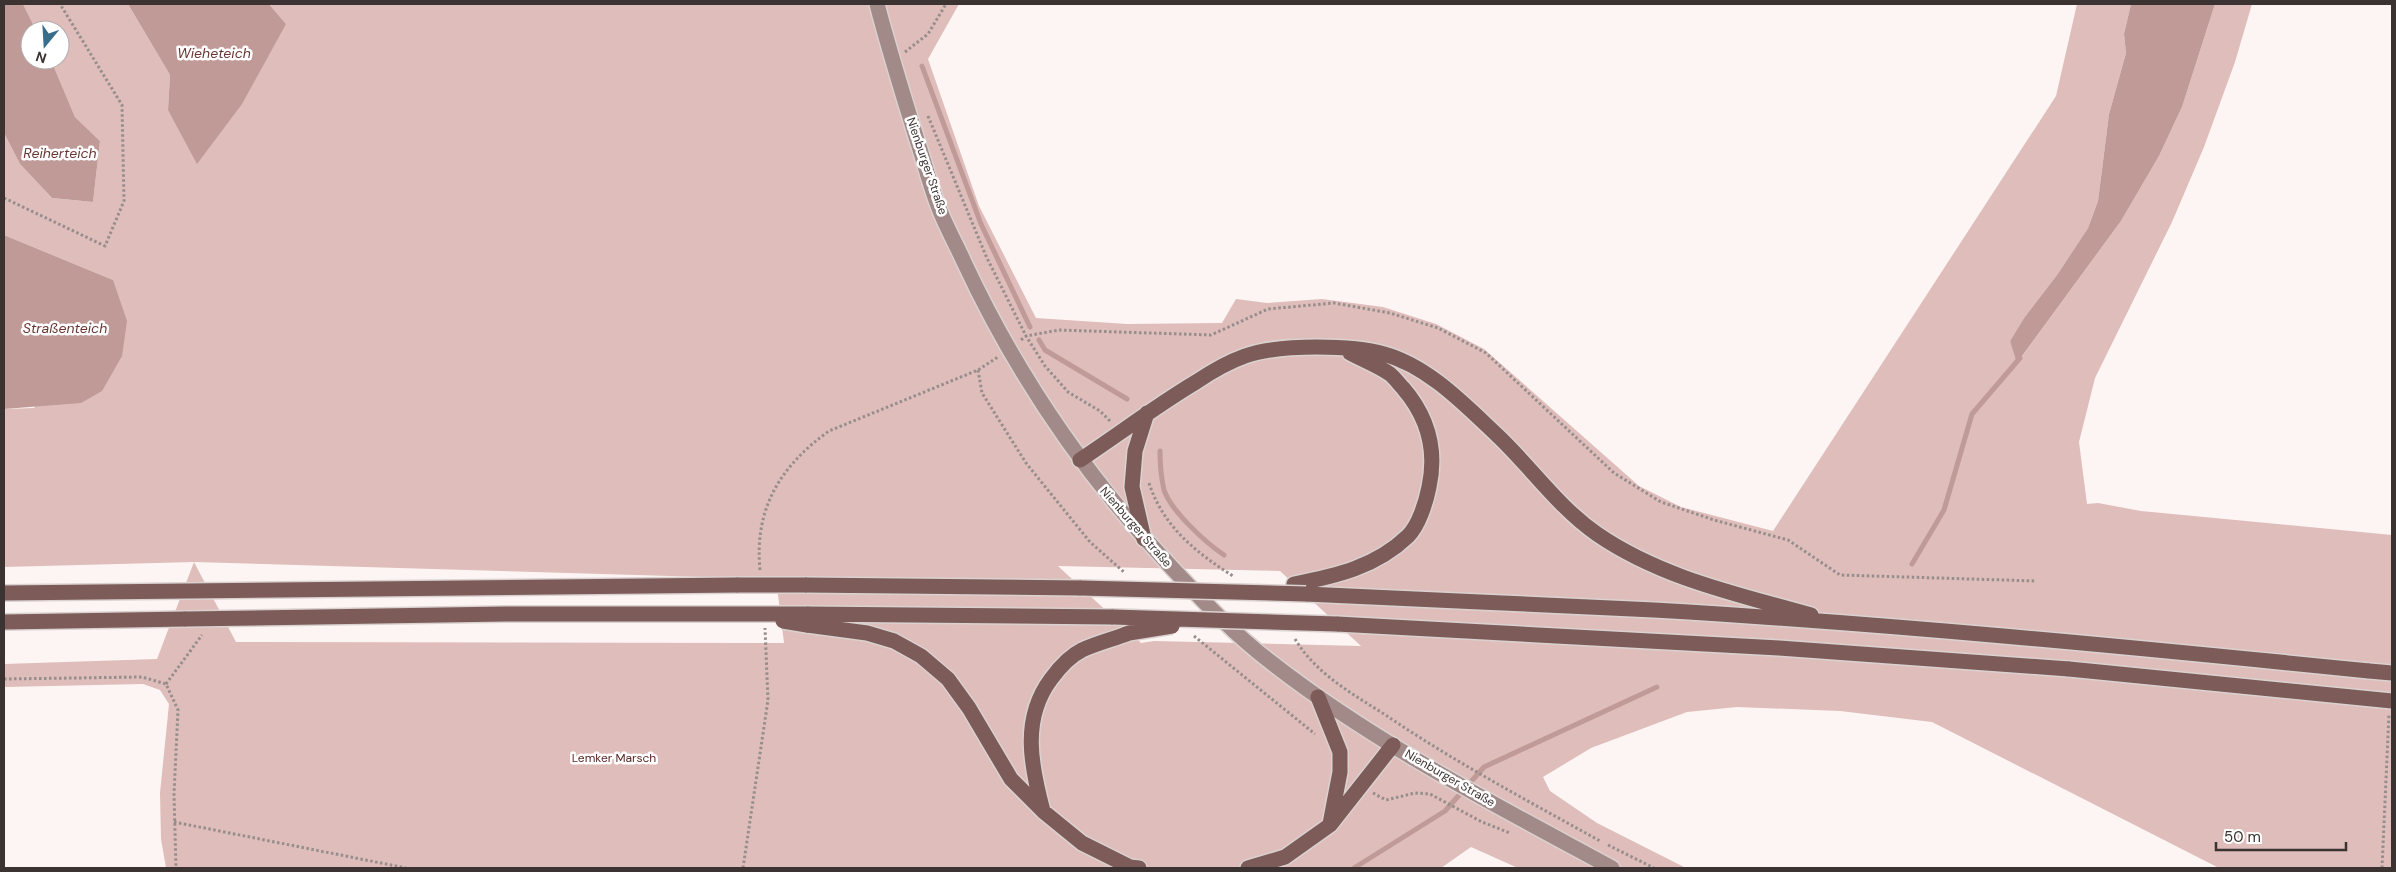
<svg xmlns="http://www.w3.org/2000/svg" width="2396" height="872" font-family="'DM Sans',sans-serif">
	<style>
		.green { fill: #dfbdba; fill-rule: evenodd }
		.water { fill: #bf9a97 }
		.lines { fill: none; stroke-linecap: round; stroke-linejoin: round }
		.stream { stroke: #bf9a97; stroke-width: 5 }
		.secondary-casing { stroke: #dad2d1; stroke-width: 18 }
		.highway-casing { stroke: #dad2d1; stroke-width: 18 }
		.path { stroke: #968e8d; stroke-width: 3; stroke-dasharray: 2.5 2.5; stroke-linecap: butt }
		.secondary { stroke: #a28a88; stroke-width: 15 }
		.highway { stroke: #7c5b58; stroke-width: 15 }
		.highway-bridge-casing { stroke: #dad2d1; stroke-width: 18; stroke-linecap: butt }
		.highway-bridge { stroke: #7c5b58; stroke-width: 15 }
		.labels { text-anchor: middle; stroke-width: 5; stroke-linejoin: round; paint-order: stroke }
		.street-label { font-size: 12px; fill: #3b3332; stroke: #fff }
		.park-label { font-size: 12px; fill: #5a2826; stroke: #fff }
		.water-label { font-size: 14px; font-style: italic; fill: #693633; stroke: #fff }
	</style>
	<rect width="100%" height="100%" fill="#fdf5f4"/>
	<path class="green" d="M 23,4 L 128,4 L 170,75 L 168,110 L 286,24 L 269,4 L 959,4 L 928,59 L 979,206 L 1036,318 L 1127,324 L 1222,323 L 1236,299 L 1267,303 L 1322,299 L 1383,307 L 1436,324 L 1484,349 L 1639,486 L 1681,507 L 1773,531 L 2056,96 L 2077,4 L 2131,4 L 2124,34 L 2126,53 L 2109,114 L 2098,201 L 2088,228 L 2057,275 L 2024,318 L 2010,341 L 2018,362 L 2121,221 L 2159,156 L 2182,107 L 2215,4 L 2252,4 L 2235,62 L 2204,147 L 2172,222 L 2095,378 L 2079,442 L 2087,504 L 2098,503 L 2141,511 L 2392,535 L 2392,868 L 2219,868 L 1932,722 L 1840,711 L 1737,707 L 1687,712 L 1591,748 L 1543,777 L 1550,791 L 1597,823 L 1686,868 L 1518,868 L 1471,847 L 1441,868 L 166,868 L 161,839 L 160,793 L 169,704 L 160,690 L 143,684 L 4,687 L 4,664 L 157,659 L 194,562 L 4,567 L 4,409 L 34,408 L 113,280 L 4,235 L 4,133 L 20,164 L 52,198 L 93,202 L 100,141 L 75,117 L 51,60 L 60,60 L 60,30 L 36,30 ZM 194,562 L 776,579 L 784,643 L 236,642 ZM 1058,566 L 1280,571 L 1361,646 L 1154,641 L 1141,643 Z"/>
	<path class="water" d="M 4,4 L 23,4 L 36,30 L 30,30 L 30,60 L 51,60 L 75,117 L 100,141 L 93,202 L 52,198 L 20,164 L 4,133 Z
		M 128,4 L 269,4 L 286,24 L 242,104 L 197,164 L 168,110 L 170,75 Z
		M 2131,4 L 2215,4 L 2182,107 L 2159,156 L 2121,221 L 2017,363 L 2010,341 L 2024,318 L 2057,275 L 2088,228 L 2098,201 L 2109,114 L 2126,53 L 2124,34 Z
		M 4,235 L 113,280 L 127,321 L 122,356 L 102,391 L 81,403 L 4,409 Z"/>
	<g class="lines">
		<path class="stream" d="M 922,66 L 981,224 L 1030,327
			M 1039,340 L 1045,350 L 1127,399
			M 1160,451 C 1160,464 1161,477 1164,490 C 1171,511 1206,543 1224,555
			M 1912,564 L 1944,510 L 1972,414 L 2020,358
			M 1354,868 L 1445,811 L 1484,767 L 1657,687"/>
		<defs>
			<path id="secondary" d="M 877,4 C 889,50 903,95 917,140 C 924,161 929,182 937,203 C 944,223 955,242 964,262 C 1017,376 1087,478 1173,569 C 1204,602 1236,636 1272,663 C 1376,744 1496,805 1612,868"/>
			<path id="highway" d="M 1080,460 C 1119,434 1156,406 1196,382 C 1211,372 1228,362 1245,356 C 1268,348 1293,347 1317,347 C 1339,347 1363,348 1384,354 C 1428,366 1465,405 1497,435 C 1531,467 1558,507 1597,534 C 1661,578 1737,594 1811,615
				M 1144,539 L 1132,487 L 1135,451 L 1147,413
				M 1294,584 C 1336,576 1376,567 1408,536 C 1419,525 1426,502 1429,487 C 1437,450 1428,417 1403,388 C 1399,384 1395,378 1390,374 C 1378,366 1363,360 1350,353
				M 805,585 L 1081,588
				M 4,593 L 738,585
				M 1306,594 C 1422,600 1538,604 1654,610 C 1893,624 2131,647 2369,671
				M 807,614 L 1113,617
				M 4,622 L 186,619
				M 1337,624 L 1779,648 L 2069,669
				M 807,625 L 867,633 L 894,641 L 921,656 L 948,679 L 969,708 L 1011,779 L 1044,812 L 1082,843 L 1130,867 L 1139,868
				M 1318,697 L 1340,752 L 1340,772 L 1330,824
				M 1043,811 C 1031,766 1021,719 1051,679 C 1059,668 1070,656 1082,650 C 1097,643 1114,639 1129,633
				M 1248,868 L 1285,857 L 1330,825 L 1393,745"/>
		</defs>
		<use href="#secondary" class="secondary-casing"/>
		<use href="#highway" class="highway-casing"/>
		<path class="path" d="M 905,52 L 928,34 L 946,4
			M 928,116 L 986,256 L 1026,336 L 1045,366 L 1068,392 L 1100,411 L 1111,422
			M 4,198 L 105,246 L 124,201 L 122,105 L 60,4
			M 1021,340 L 1026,336 L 1059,330 L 1211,335 L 1268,309 L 1334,303 L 1390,313 L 1438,328 L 1486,353 L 1614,473 L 1661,502 L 1714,520 L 1788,540 L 1840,575 L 2036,581
			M 978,370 L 982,393 L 1026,463 L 1090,542 L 1125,573
			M 1149,483 C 1163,526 1195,552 1233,576
			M 760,570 C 754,509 780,466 829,431 L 978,370 L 998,357
			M 1194,636 L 1315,734
			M 1295,639 C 1317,675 1353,694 1387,716 C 1455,762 1528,801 1600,841
			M 4,679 L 142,677 L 166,684 L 178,710 L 174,794 L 176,868
			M 166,684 L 202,635
			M 1373,793 L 1386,800 L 1415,793 L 1430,794 L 1482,822 L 1510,833
			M 174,822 L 406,868
			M 1608,845 L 1654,868
			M 743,868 L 768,700 L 765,628
			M 2382,868 L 2389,714"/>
		<use href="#secondary" class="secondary"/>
		<use href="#highway" class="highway"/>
		<defs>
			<path id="highway-bridge" d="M 738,585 L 805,585
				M 1081,588 L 1306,594
				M 1113,617 L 1337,624
				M 186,619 L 505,614 L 807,614
				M 783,621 L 807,625
				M 1129,633 L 1172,626
				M 2069,669 L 2392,701
				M 2369,671 L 2392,673"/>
		</defs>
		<use href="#highway-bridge" class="highway-bridge-casing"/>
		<use href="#highway-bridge" class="highway-bridge"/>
	</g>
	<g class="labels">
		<g class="street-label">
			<text transform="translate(927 166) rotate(71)" y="4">Nienburger Straße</text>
			<text transform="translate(1136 527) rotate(49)" y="4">Nienburger Straße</text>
			<text transform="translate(1450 778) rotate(30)" y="4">Nienburger Straße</text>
		</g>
		<g class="park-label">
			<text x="614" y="762">Lemker Marsch</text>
		</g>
		<g class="water-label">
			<text x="214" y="58">Wieheteich</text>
			<text x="60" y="158">Reiherteich</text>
			<text x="65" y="333">Straßenteich</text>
		</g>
	</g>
	<rect width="2396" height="872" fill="none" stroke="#3b3332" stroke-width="10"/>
	<g transform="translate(45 45) rotate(198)"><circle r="24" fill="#ffffff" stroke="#b1adad"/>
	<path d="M0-4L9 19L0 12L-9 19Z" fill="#396e8a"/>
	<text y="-8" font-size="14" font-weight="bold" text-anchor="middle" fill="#3b3332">N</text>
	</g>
	<path d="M2216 842v8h130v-8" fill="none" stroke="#3b3332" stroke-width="2.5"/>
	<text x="2224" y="842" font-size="15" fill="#3b3332" stroke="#ffffff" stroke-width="4" paint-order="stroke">50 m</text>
</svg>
